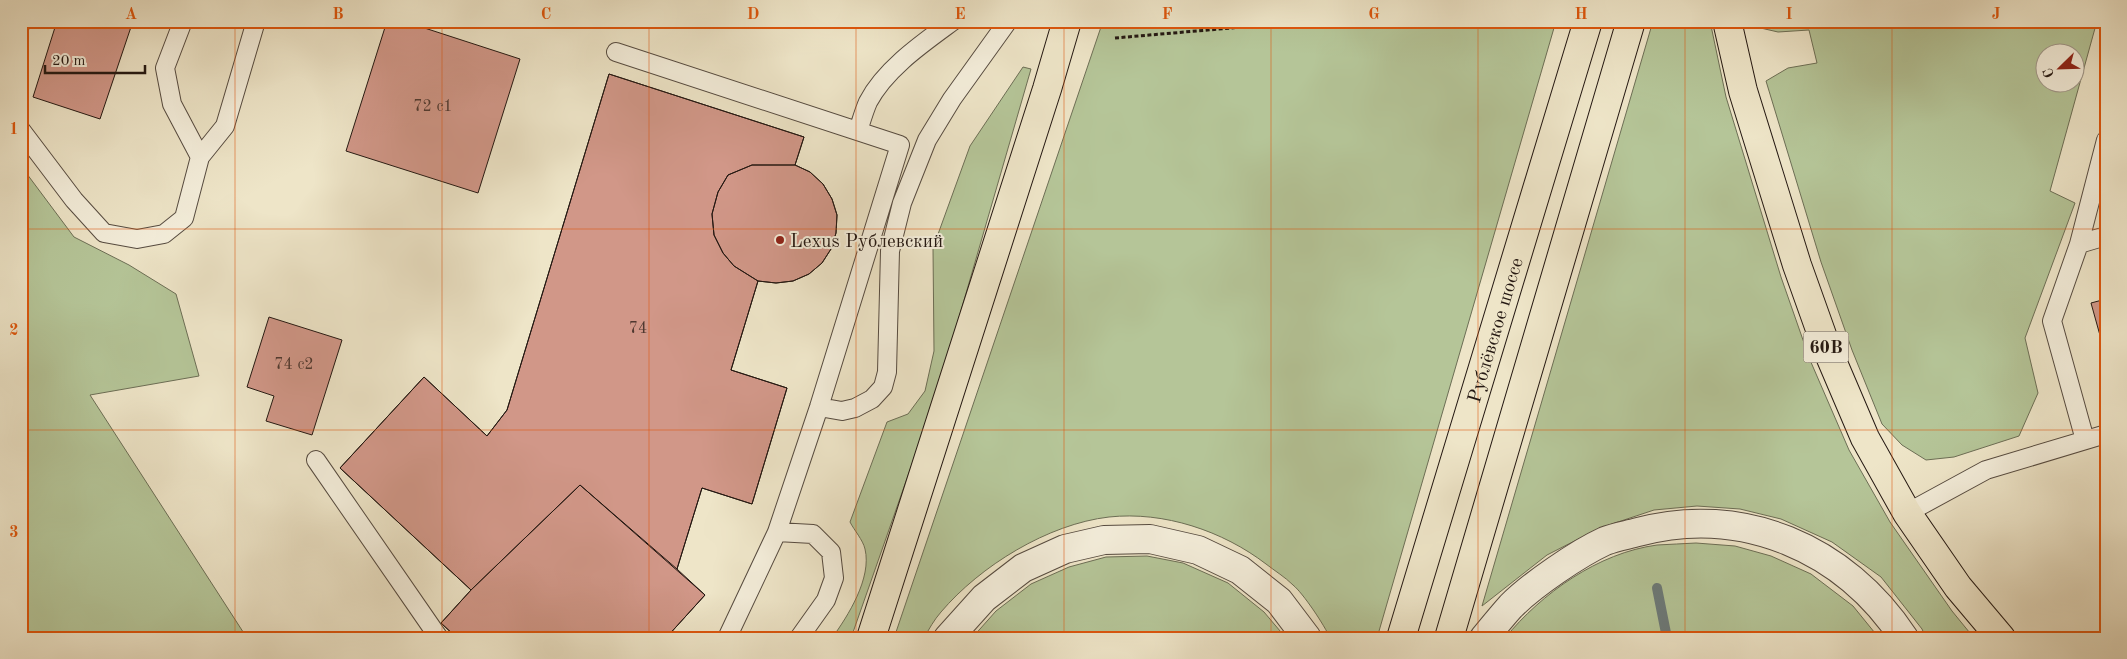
<svg xmlns="http://www.w3.org/2000/svg" width="2127" height="659" font-family="'Old Standard TT',serif">
	<style>
		.green { fill: #b5c598; stroke: #6c6e55; fill-rule: evenodd }
		.lines { fill: none; stroke-linecap: round; stroke-linejoin: round }
		.stream { stroke: #6d7b7a; stroke-width: 10 }
		.building { fill: #d19788; stroke: #241812 }
		.service-casing { stroke: #564b40; stroke-width: 20 }
		.tertiary-casing { stroke: #564b40; stroke-width: 30 }
		.primary-casing { stroke: #241812; stroke-width: 30 }
		.path { stroke: #241812; stroke-width: 3; stroke-dasharray: 4 2.5; stroke-linecap: butt }
		.service { stroke: #f4eedb; stroke-width: 18 }
		.tertiary { stroke: #f4eedb; stroke-width: 28 }
		.primary { stroke: #eee5c8; stroke-width: 28 }
		.grid { fill: none; stroke: #de560c; stroke-width: 1; stroke-opacity: 0.55 }
		.poi-dot { fill: #8f2418; stroke: #f4eedb; stroke-width: 2 }
		.labels { text-anchor: middle; stroke-width: 4; stroke-linejoin: round; paint-order: stroke }
		.number-label { font-size: 16px; fill: #4f3830 }
		.shield { fill: #f4eedb; stroke: #62584e; stroke-width: 1 }
		.shield-label { font-size: 18px; font-weight: bold; fill: #241812 }
		.poi-label { font-size: 19px; fill: #241812; stroke: #f4eedb; text-anchor: start }
		.street-label { font-size: 19px; fill: #241812; stroke: #f4eedb }
		.neatline { fill: none; stroke: #de560c; stroke-width: 2 }
		.grid-label { font-size: 16px; text-anchor: middle; font-weight: bold; fill: #de560c }
	</style>
	<rect width="100%" height="100%" fill="#eee5c8"/>
	<filter id="stains"><feTurbulence type="fractalNoise" baseFrequency=".004" numOctaves="4"/><feColorMatrix values="0 0 0 0 .2 0 0 0 0 .09 0 0 0 0 .02 0 0 0 .5 -.17"/></filter>
	<radialGradient id="worn" r=".72"><stop offset=".6" stop-color="#630" stop-opacity="0"/><stop offset="1" stop-color="#630" stop-opacity=".3"/></radialGradient>
	<path class="green" d="M 1103,21 L 1556,21 L 1377,638 L 1330,638 C 1325,626 1303,593 1293,585 C 1285,577 1275,571 1266,564 C 1223,531 1164,511 1109,517 C 1048,524 980,566 941,612 C 934,620 929,629 924,638 L 894,638 Z
		M 1653,21 L 1710,21 L 1726,97 L 1781,277 L 1810,360 L 1849,450 L 1890,522 L 1952,611 L 1974,638 L 1926,638 L 1922,629 L 1881,577 L 1832,542 L 1781,519 L 1740,509 L 1697,506 L 1654,510 L 1600,528 L 1547,555 L 1482,606 Z
		M 1751,21 L 2097,21 L 2050,191 L 2075,203 L 2025,338 L 2038,393 L 2019,436 L 1954,457 L 1926,460 L 1902,445 L 1882,424 L 1852,350 L 1821,262 L 1766,81 L 1788,68 L 1817,63 L 1809,30 L 1778,32 L 1752,26 ZM 2044,52 L 2074,52 L 2074,82 L 2044,82 Z
		M 1023,67 L 1031,69 L 938,390 L 851,638 L 832,638 C 848,616 872,578 865,549 C 863,540 854,530 850,522 L 887,422 L 908,414 L 925,391 L 934,351 L 933,248 L 970,146 Z
		M 21,166 L 74,237 L 129,265 L 176,294 L 199,376 L 90,395 L 247,638 L 21,638 Z
		M 1696,543 L 1735,546 L 1771,556 L 1811,574 L 1853,606 L 1879,638 L 1505,638 C 1542,593 1598,553 1657,545 C 1670,544 1683,544 1696,543 Z
		M 1147,556 L 1183,563 L 1228,583 L 1264,612 L 1286,638 L 972,638 L 996,611 L 1031,584 L 1069,567 L 1106,557 Z"/>
	<g class="lines">
		<path class="stream" d="M 1657,588 L 1667,638"/>
	</g>
	<path class="building" d="M 57,21 L 133,21 L 100,119 L 33,97 Z
		M 387,21 L 403,21 L 520,59 L 478,193 L 346,151 Z
		M 609,74 L 804,137 L 795,165 L 752,165 L 728,175 L 718,192 L 712,214 L 714,235 L 723,253 L 734,266 L 758,281 L 731,370 L 787,388 L 752,504 L 702,488 L 677,569 L 580,485 L 471,590 L 340,468 L 424,377 L 487,436 L 507,410 Z
		M 609,74 L 804,137 L 795,165 L 810,172 L 823,184 L 832,199 L 837,215 L 836,233 L 831,249 L 822,263 L 809,274 L 793,281 L 776,283 L 758,281 L 731,370 L 787,388 L 752,504 L 702,488 L 677,569 L 705,595 L 666,638 L 457,638 L 441,623 L 471,590 L 340,468 L 424,377 L 487,436 L 507,410 Z
		M 752,165 L 795,165 L 810,172 L 823,184 L 832,199 L 837,215 L 836,233 L 831,249 L 822,263 L 809,274 L 793,281 L 776,283 L 758,281 L 734,266 L 723,253 L 714,235 L 712,214 L 718,192 L 728,175 Z
		M 2106,299 L 2106,357 L 2091,303 Z
		M 269,317 L 342,340 L 312,435 L 266,421 L 274,396 L 247,387 Z
		M 580,485 L 705,595 L 666,638 L 457,638 L 441,623 L 471,590 Z"/>
	<g class="lines">
		<defs>
			<path id="service" d="M 183,21 L 165,68 L 172,104 L 200,157
				M 21,24 L 22,21
				M 616,52 L 900,145 L 819,407 L 777,532 L 727,638
				M 21,130 L 74,200 L 104,233 L 137,239 L 164,234 L 184,218 L 200,157 L 225,126 L 256,21
				M 858,131 C 861,122 864,111 868,102 C 885,69 923,43 953,21
				M 2079,244 L 2106,140
				M 819,407 L 842,411 L 855,408 L 872,399 L 883,387 L 887,372 L 890,251 L 902,203 L 927,140 L 952,99 L 1008,21
				M 2085,440 L 2052,321 L 2079,244 L 2106,236
				M 316,460 L 439,638
				M 1907,513 L 1986,470 L 2106,434
				M 777,532 L 813,534 L 831,552 L 834,578 L 826,600 L 799,638"/>
			<path id="tertiary" d="M 948,638 L 984,598 L 1023,568 L 1065,549 L 1104,540 L 1150,539 L 1198,550 L 1240,570 L 1279,601 L 1307,638
				M 1484,638 C 1493,627 1502,616 1511,606 C 1532,585 1577,554 1605,541 C 1615,537 1627,535 1638,532 C 1742,504 1845,548 1904,638"/>
			<g id="primary">
				<path d="M 1727,21 L 1743,91 L 1797,265 L 1827,349 L 1865,438 L 1907,513 L 1958,587 L 2001,638"/>
				<path d="M 871,638 L 1047,89 L 1067,21"/>
				<path id="s1" d="M 1401,638 L 1588,21"/>
				<path d="M 1449,638 L 1631,21"/>
			</g>
		</defs>
		<use href="#service" class="service-casing"/>
		<use href="#tertiary" class="tertiary-casing"/>
		<use href="#primary" class="primary-casing"/>
		<path class="path" d="M 1115,38 L 1266,25 L 1272,21"/>
		<use href="#service" class="service"/>
		<use href="#tertiary" class="tertiary"/>
		<use href="#primary" class="primary"/>
	</g>
	<path class="grid" d="M 235,21 L 235,638M 442,21 L 442,638M 649,21 L 649,638M 856,21 L 856,638M 1064,21 L 1064,638M 1271,21 L 1271,638M 1478,21 L 1478,638M 1685,21 L 1685,638M 1892,21 L 1892,638M 21,229 L 2106,229M 21,430 L 2106,430"/>
	<circle class="poi-dot" cx="780" cy="240" r="5"/>
	<g class="labels">
		<g class="number-label">
			<text x="433" y="111">72 с1</text>
			<text x="638" y="333">74</text>
			<text x="294" y="369">74 с2</text>
		</g>
		<rect class="shield" x="1803.5" y="331.5" width="45" height="31" rx="4"/>
		<g class="shield-label">
			<text x="1826" y="353">60B</text>
		</g>
		<g class="poi-label">
			<text x="790" y="247">Lexus Рублевский</text>
		</g>
		<g class="street-label">
			<text dy="7" stroke="none"><textPath href="#s1" startOffset="322">Рублёвское шоссе</textPath></text>
		</g>
	</g>
	<rect width="2127" height="659" fill="none" stroke="#eee5c8" stroke-width="55"/>
	<g transform="translate(2060 68) rotate(247)"><circle r="24" fill="#f4eedb" stroke="#a1988b"/>
	<path d="M0-4L9 19L0 12L-9 19Z" fill="#8f2418"/>
	<text y="-8" font-size="14" font-weight="bold" text-anchor="middle" fill="#241812">С</text>
	</g>
	<path d="M45 65v8h100v-8" fill="none" stroke="#241812" stroke-width="2.5"/>
	<text x="52" y="65" font-size="15" fill="#241812" stroke="#f4eedb" stroke-width="4" paint-order="stroke">20 m</text>
	<rect x="28" y="28" width="2072" height="604" class="neatline"/>
	<g class="grid-label">
		<text x="131" y="19">A</text>
		<text x="338" y="19">B</text>
		<text x="546" y="19">C</text>
		<text x="753" y="19">D</text>
		<text x="960" y="19">E</text>
		<text x="1167" y="19">F</text>
		<text x="1374" y="19">G</text>
		<text x="1581" y="19">H</text>
		<text x="1789" y="19">I</text>
		<text x="1996" y="19">J</text>
		<text x="14" y="134">1</text>
		<text x="14" y="335">2</text>
		<text x="14" y="537">3</text>
	</g>
	<rect width="100%" height="100%" filter="url(#stains)"/>
	<rect width="100%" height="100%" fill="url(#worn)"/>
</svg>
